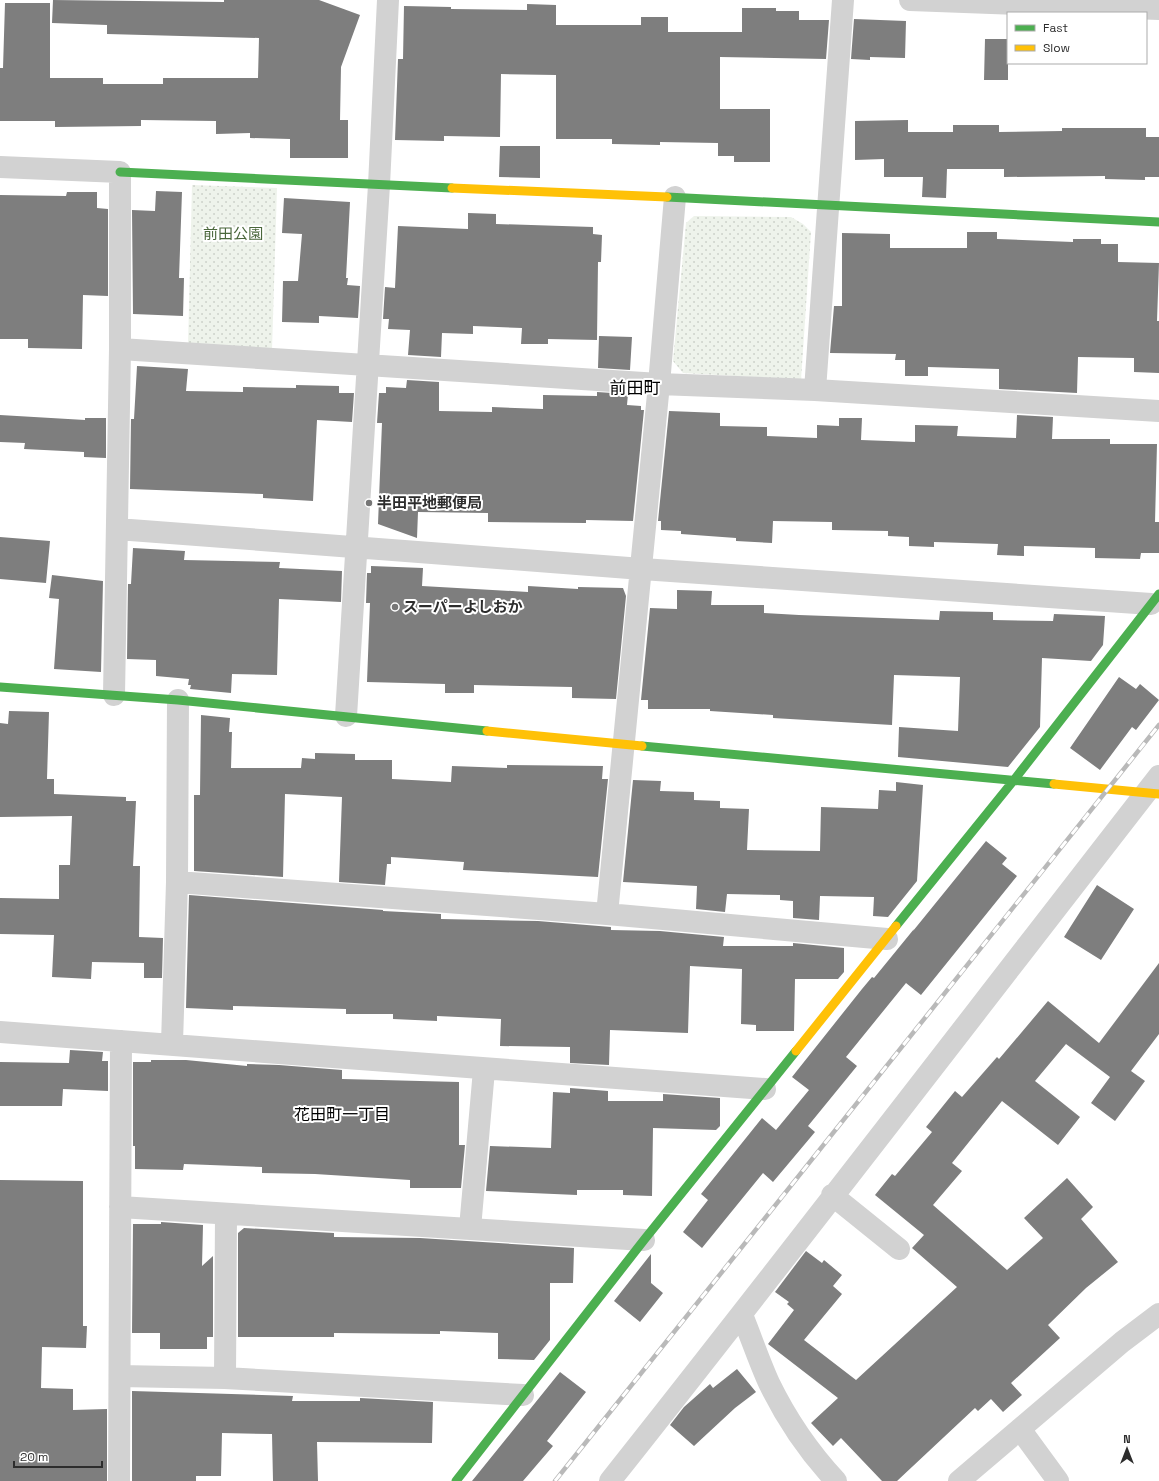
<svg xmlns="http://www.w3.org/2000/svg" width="1159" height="1481" font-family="'Space Grotesk','Noto Sans JP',sans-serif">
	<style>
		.park { fill: url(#park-dots) }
		.building { fill: #7e7e7e }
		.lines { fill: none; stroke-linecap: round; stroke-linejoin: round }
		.street { stroke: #d2d2d2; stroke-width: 22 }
		.fast { stroke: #4caf50; stroke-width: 9 }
		.slow { stroke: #ffc107; stroke-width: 9 }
		.rail-casing { stroke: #b9b9b9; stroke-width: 4.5 }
		.rail { stroke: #fff; stroke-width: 3; stroke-dasharray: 9; stroke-linecap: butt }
		.poi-dot { fill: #767676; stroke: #fff; stroke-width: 1.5 }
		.labels { text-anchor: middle; stroke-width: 4; stroke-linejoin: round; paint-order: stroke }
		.park-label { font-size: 15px; fill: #4a673b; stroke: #fff }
		.poi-label { font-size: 15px; font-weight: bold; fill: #2d2d2d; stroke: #fff; text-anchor: start }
		.neighbourhood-label { font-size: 16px; fill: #000; stroke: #fff }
		.quarter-label { font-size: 17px; fill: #000; stroke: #fff }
	</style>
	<defs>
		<pattern id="park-dots" width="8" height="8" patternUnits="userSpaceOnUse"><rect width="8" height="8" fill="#eef3eb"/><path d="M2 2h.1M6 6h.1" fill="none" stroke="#ccd1ca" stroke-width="1.8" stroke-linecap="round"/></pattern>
	</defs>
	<rect width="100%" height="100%" fill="#fff"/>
	<path class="park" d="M 192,185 L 277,188 L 272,350 L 188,346 Z
		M 694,216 L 791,217 L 803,224 L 811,232 L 801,380 L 683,373 L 673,361 L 686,223 Z"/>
	<path class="building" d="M 53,0 L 224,2 L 224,0 L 319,0 L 360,15 L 341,67 L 340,120 L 348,120 L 348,158 L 290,158 L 290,139 L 250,138 L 250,133 L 216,134 L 216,121 L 141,120 L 141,126 L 55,127 L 55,121 L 0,121 L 0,68 L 3,68 L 5,3 L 50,3 L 50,78 L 103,78 L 103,84 L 163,84 L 163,78 L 258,78 L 259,38 L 107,34 L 107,25 L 52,23 Z
		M 527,4 L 556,5 L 556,25 L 641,25 L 641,17 L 668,17 L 668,32 L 742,32 L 742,8 L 776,8 L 776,11 L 799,11 L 799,20 L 829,20 L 826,59 L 720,57 L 720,109 L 770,109 L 770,162 L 734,162 L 734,156 L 718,156 L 718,143 L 660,142 L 660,145 L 612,144 L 612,139 L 556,139 L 556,75 L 501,74 L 500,137 L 444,136 L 444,141 L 395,140 L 398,59 L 403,59 L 404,6 L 451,7 L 451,9 L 527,10 Z
		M 854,19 L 906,21 L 905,58 L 870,57 L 870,60 L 851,59 Z
		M 985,39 L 1008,39 L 1008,80 L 984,80 Z
		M 908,120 L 908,132 L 953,132 L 953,125 L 999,125 L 999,132 L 1062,131 L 1062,128 L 1146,128 L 1146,137 L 1159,137 L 1159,177 L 1145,177 L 1145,180 L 1105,179 L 1105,176 L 1004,177 L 1004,169 L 947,169 L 946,198 L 922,197 L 923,177 L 884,177 L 884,159 L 855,160 L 855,121 Z
		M 500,146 L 540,146 L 540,178 L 499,177 Z
		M 156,191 L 182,192 L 179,278 L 184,278 L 183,316 L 133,314 L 132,210 L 155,211 Z
		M 67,192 L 97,192 L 97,208 L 108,209 L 108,296 L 83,295 L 82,349 L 28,348 L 28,339 L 0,339 L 0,195 L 66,196 Z
		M 284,198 L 350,202 L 346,278 L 348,278 L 347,285 L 360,286 L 358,318 L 319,316 L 319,323 L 282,322 L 283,281 L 298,281 L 302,234 L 282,233 Z
		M 468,213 L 496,214 L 496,224 L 593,227 L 593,234 L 602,235 L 601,262 L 598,262 L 597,340 L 548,339 L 548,344 L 521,344 L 522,328 L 473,326 L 473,334 L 442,333 L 441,357 L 408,355 L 410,330 L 388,329 L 389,319 L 383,319 L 385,287 L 395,288 L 398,226 L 468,229 Z
		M 967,232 L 997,232 L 997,239 L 1073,242 L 1073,239 L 1101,239 L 1101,244 L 1118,244 L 1118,262 L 1159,263 L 1157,321 L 1159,321 L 1159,373 L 1134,372 L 1134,358 L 1078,357 L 1077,393 L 999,389 L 999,369 L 928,367 L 928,376 L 905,376 L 905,360 L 895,360 L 896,354 L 830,353 L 834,306 L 842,306 L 842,233 L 890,234 L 890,248 L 967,248 Z
		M 599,336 L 632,337 L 630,370 L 598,368 Z
		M 137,366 L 188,369 L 186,391 L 243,392 L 243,387 L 296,388 L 296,385 L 339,386 L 339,393 L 354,393 L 352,422 L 317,420 L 313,501 L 263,498 L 263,494 L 130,489 L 131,419 L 134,419 Z
		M 407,380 L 439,382 L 439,411 L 492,412 L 492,407 L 543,409 L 543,395 L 597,396 L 597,392 L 628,394 L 627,405 L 641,406 L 641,410 L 644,410 L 633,521 L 586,520 L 586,523 L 488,522 L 488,513 L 418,512 L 417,538 L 378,524 L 382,423 L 377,423 L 379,393 L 386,393 L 386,387 L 406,388 Z
		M 669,411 L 720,413 L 720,426 L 767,427 L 767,436 L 817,438 L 817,425 L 839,426 L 839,418 L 862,418 L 861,440 L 915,442 L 915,425 L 958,426 L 957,436 L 1016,438 L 1017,415 L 1053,417 L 1052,439 L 1110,439 L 1110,444 L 1157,444 L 1155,522 L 1159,522 L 1159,553 L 1141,553 L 1140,559 L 1095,558 L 1095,548 L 1024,546 L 1024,556 L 997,555 L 998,544 L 934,542 L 934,547 L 909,546 L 909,537 L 888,536 L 888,531 L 832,530 L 832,522 L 773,521 L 772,543 L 736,541 L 736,538 L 681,534 L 681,531 L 661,530 L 661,521 L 658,521 Z
		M 0,415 L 85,420 L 85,418 L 106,418 L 106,458 L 84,457 L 84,452 L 24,449 L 25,443 L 0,442 Z
		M 0,537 L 50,541 L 46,583 L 0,579 Z
		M 133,548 L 185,551 L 184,560 L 280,562 L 279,568 L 342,571 L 341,602 L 279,599 L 277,675 L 232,674 L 231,693 L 190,689 L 191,685 L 188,685 L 189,679 L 156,676 L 156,660 L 127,659 L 128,584 L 131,584 Z
		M 371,566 L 423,568 L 422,586 L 528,592 L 528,586 L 578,589 L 578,587 L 623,588 L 626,596 L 616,699 L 572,698 L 572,687 L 474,685 L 474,693 L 445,693 L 445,684 L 367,682 L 370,603 L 366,603 L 367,573 L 371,573 Z
		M 52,575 L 103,581 L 101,672 L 54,669 L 59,599 L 49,598 Z
		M 677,590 L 712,591 L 711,605 L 764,605 L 764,613 L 799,615 L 939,620 L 940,611 L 993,612 L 993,620 L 1053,621 L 1054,614 L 1105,616 L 1103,645 L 1091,661 L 1042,658 L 1040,727 L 1008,767 L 898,757 L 899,727 L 958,731 L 960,677 L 894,675 L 892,725 L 773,718 L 773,715 L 710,711 L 710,709 L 648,709 L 648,700 L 641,700 L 650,608 L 677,609 Z
		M 1119,677 L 1136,689 L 1140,684 L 1159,700 L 1136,730 L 1132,727 L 1100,770 L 1070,748 Z
		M 9,711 L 49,712 L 47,779 L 54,779 L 54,794 L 126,797 L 126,801 L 136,801 L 133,866 L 140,866 L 139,937 L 163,938 L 162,978 L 144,978 L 144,963 L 92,962 L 91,979 L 52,977 L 54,935 L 0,934 L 0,898 L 59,899 L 59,865 L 70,865 L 72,816 L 0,817 L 0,723 L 8,724 Z
		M 201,715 L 230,718 L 229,732 L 232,732 L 231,768 L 301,768 L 302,758 L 315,759 L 315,753 L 355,754 L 355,760 L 392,760 L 392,779 L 451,782 L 452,766 L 507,768 L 507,765 L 603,766 L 602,779 L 608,779 L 598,877 L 463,870 L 464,862 L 391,857 L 391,864 L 387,864 L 385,885 L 339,882 L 342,797 L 285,794 L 283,877 L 194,871 L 194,795 L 200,795 Z
		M 633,780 L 661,781 L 660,791 L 694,792 L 694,800 L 720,801 L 720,808 L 749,809 L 747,850 L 820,851 L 821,807 L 878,809 L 879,790 L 896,791 L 896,782 L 923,785 L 917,881 L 888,917 L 873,916 L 874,897 L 820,896 L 819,920 L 793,918 L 793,901 L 780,900 L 780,895 L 727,894 L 725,912 L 696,909 L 697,886 L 623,882 Z
		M 986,841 L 1007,858 L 1002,864 L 1017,876 L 921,995 L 906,983 L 846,1057 L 857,1066 L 808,1126 L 815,1132 L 773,1182 L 763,1173 L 702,1248 L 683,1232 L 708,1200 L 701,1194 L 762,1118 L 776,1130 L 809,1090 L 792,1077 L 862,989 L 872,977 L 874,978 L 914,929 L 913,931 Z
		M 1097,885 L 1134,909 L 1101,960 L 1064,937 Z
		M 189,895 L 383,910 L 383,911 L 441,914 L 441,919 L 538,921 L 611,927 L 611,930 L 660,931 L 724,937 L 723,946 L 793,946 L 793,943 L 844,948 L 844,972 L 838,979 L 795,979 L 794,1031 L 756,1031 L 756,1025 L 741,1024 L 742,969 L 690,966 L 688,1033 L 610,1030 L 609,1065 L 570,1063 L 570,1047 L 500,1046 L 501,1019 L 437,1016 L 437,1021 L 393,1019 L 393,1014 L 346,1014 L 346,1009 L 233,1006 L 233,1010 L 186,1008 Z
		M 1159,963 L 1159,1034 L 1131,1071 L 1145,1081 L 1115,1121 L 1091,1103 L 1110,1077 L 1066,1044 L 1035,1081 L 1080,1117 L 1058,1145 L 1002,1101 L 952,1163 L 962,1171 L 933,1205 L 1007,1270 L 1043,1238 L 1024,1218 L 1067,1178 L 1093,1207 L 1081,1219 L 1118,1262 L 1086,1288 L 1048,1325 L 1060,1338 L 1011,1383 L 1022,1395 L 1003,1412 L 991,1399 L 978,1411 L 975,1408 L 897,1481 L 882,1481 L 841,1438 L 833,1446 L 811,1423 L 838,1398 L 768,1344 L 794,1310 L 787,1304 L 789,1302 L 775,1292 L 806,1251 L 822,1263 L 824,1260 L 842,1275 L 833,1286 L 842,1294 L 804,1340 L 856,1380 L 957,1287 L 912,1248 L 924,1235 L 875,1195 L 892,1174 L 895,1176 L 932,1132 L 926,1127 L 955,1091 L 962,1097 L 997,1057 L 999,1059 L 1048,1001 L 1099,1043 Z
		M 70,1050 L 103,1052 L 102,1061 L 108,1061 L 108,1091 L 63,1089 L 62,1106 L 0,1106 L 0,1062 L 69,1063 Z
		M 151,1060 L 186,1060 L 247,1066 L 247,1064 L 279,1065 L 342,1070 L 342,1079 L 459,1082 L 459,1145 L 465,1145 L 461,1188 L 410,1188 L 410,1180 L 315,1174 L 262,1173 L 262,1167 L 184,1164 L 183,1170 L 135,1169 L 135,1146 L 133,1146 L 133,1062 L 151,1062 Z
		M 570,1088 L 608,1091 L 608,1101 L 663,1101 L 663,1094 L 720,1098 L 720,1126 L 716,1130 L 653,1128 L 652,1196 L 623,1195 L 623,1190 L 577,1190 L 577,1195 L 486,1191 L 490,1146 L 551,1148 L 553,1092 L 570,1093 Z
		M 0,1180 L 83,1181 L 83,1326 L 87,1326 L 86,1348 L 42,1347 L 41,1388 L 73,1389 L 73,1410 L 107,1409 L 107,1481 L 0,1481 Z
		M 161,1222 L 203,1225 L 202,1266 L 213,1256 L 213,1337 L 207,1337 L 207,1349 L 160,1349 L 160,1333 L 132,1333 L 133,1224 L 161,1224 Z
		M 244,1228 L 334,1233 L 334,1237 L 420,1238 L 574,1248 L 573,1283 L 550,1283 L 550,1340 L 534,1360 L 498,1359 L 498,1333 L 440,1331 L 440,1334 L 334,1333 L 334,1337 L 238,1337 L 238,1233 Z
		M 651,1254 L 651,1283 L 663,1293 L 640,1322 L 614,1301 Z
		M 737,1369 L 756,1392 L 735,1408 L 694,1446 L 670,1425 L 684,1407 L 710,1384 L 713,1388 Z
		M 560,1372 L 586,1392 L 547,1441 L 553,1446 L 523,1481 L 472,1481 Z
		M 132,1391 L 293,1396 L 292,1401 L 360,1401 L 360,1398 L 433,1402 L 432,1443 L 317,1442 L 318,1481 L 273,1481 L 272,1434 L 222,1433 L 221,1476 L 196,1476 L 196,1481 L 132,1481 Z"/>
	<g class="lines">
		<path class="street" d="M 910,0 L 1159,9
			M 0,167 L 120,172 L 120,349 L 659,384 L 675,197
			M 815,390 L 843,0
			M 117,529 L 642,569 L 1151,604
			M 114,695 L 120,349
			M 346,716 L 379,185 L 388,0
			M 177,882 L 607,914 L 887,939
			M 607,914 L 659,384 L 815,390 L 1159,411
			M 0,1032 C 255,1050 510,1072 765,1089
			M 172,1043 L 177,882 L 178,700
			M 832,1195 L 899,1249
			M 120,1207 L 644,1240
			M 470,1228 L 484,1070
			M 742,1315 C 751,1337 759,1361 769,1383 C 786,1418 809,1452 836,1481
			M 120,1376 L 225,1378 L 523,1395
			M 225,1378 L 226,1214
			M 1020,1429 L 1058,1481
			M 119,1481 L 121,1041
			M 610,1481 C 795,1248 976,1011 1159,776
			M 959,1481 L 1122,1342 L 1159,1314"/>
		<path class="fast" d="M 120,172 L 452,188
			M 667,197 L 1159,222
			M 0,687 L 178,700 L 487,731
			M 642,746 L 1054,784
			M 896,926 L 1014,780 L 1159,594
			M 456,1481 L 644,1240 L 796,1051"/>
		<path class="slow" d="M 452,188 L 667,197
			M 487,731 L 642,746
			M 1054,784 L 1159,794
			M 796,1051 L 896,926"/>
		<defs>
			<path id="rail" d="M 555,1481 L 1159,725"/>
		</defs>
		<use href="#rail" class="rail-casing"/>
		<use href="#rail" class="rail"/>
	</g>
	<g class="poi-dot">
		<circle cx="369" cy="503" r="4"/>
		<circle cx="395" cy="607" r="4"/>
	</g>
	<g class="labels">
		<g class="park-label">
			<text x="233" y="239">前田公園</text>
		</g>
		<g class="poi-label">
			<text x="377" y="508">半田平地郵便局</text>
			<text x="403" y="612">スーパーよしおか</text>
		</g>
		<g class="neighbourhood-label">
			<text x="342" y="1120">花田町一丁目</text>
		</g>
		<g class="quarter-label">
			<text x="635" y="394">前田町</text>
		</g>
	</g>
	<rect x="1007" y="12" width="140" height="52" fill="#ffffff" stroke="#ababab"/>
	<rect x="1015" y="25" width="20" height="6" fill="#4caf50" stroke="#ababab"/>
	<text x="1043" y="32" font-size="12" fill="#2d2d2d">Fast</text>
	<rect x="1015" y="45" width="20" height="6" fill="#ffc107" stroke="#ababab"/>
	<text x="1043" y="52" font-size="12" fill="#2d2d2d">Slow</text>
	<g transform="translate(1127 1449)" stroke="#ffffff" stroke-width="3" paint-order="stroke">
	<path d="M0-3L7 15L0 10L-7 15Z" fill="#2d2d2d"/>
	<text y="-6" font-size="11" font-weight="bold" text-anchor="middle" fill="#2d2d2d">N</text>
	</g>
	<path d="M14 1461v6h88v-6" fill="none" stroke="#2d2d2d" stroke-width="2"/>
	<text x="20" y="1461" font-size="12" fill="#2d2d2d" stroke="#ffffff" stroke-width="3" paint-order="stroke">20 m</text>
</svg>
